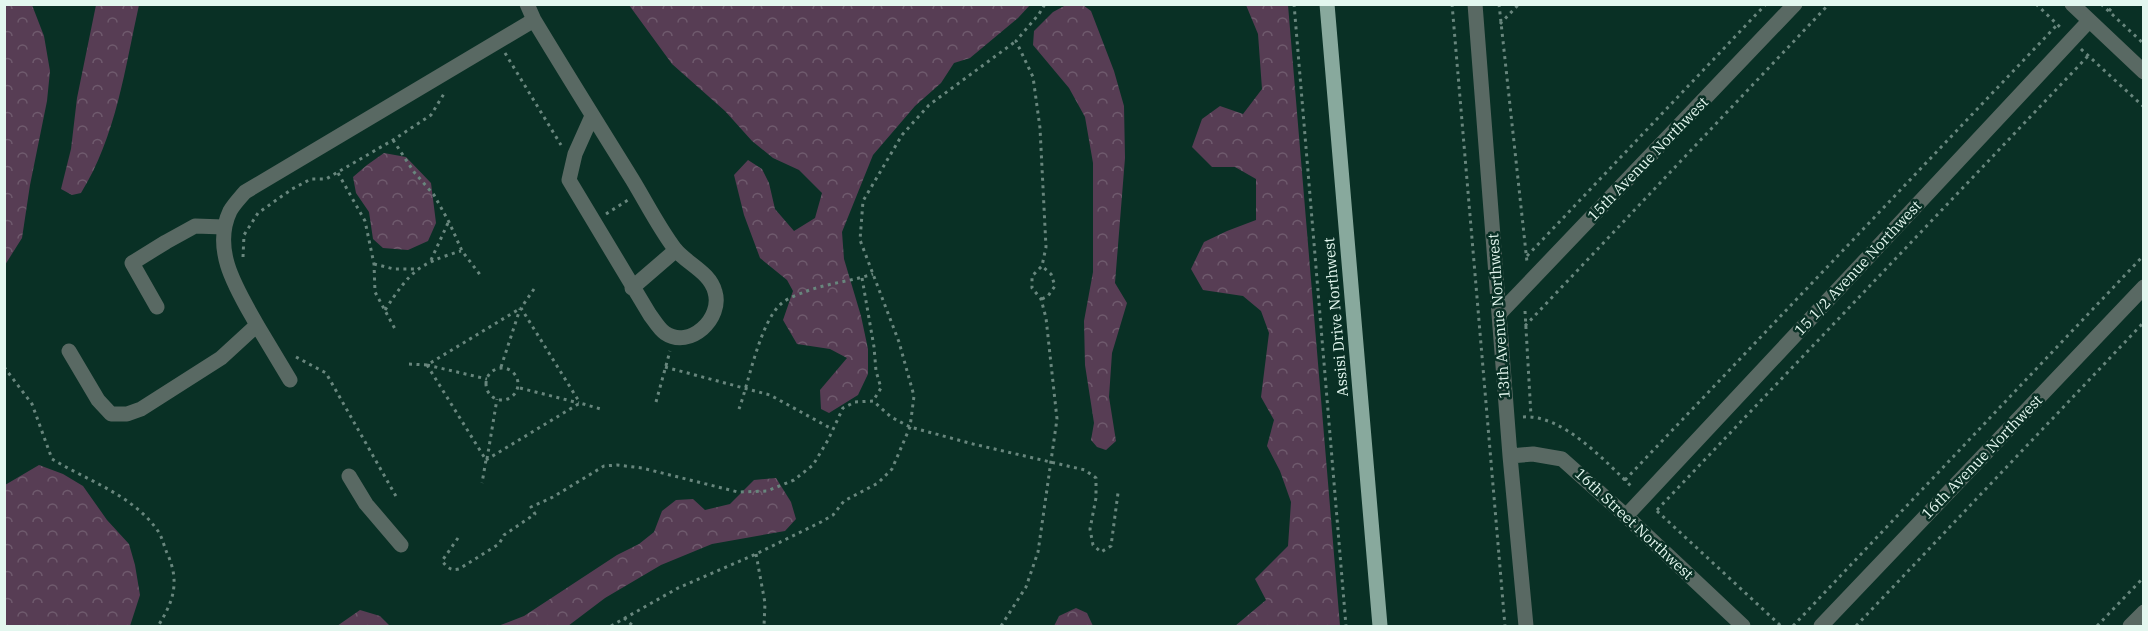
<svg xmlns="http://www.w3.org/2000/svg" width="2148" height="631" font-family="'IBM Plex Serif',serif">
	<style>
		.forest { fill: url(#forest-crowns) }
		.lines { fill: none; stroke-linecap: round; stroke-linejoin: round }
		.path { stroke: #68867d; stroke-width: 3; stroke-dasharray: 3 4.5; stroke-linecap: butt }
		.minor { stroke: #596963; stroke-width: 15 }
		.major { stroke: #88a99d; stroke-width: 15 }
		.labels { text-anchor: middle; stroke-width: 5; stroke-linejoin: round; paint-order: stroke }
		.street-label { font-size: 15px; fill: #e3f7ef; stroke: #093025 }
	</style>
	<defs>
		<pattern id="forest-crowns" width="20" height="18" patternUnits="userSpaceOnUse" patternTransform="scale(1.5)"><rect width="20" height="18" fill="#573d54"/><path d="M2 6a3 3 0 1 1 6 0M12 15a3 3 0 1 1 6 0" fill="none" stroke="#6f5a6d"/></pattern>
	</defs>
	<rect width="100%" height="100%" fill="#093025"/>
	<path class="forest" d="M 5,4 L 32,5 L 44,36 L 50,71 L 47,101 L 30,185 L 22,238 L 5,265 Z
		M 96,5 L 139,5 C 125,68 116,137 81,193 L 72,195 L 61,189 L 71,149 L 77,98 Z
		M 629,5 L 1030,5 L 1018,18 L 970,58 L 954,63 L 941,83 L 915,106 L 873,155 L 842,232 L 844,259 L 861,316 L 868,349 L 868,374 L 858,395 L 829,413 L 821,409 L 820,390 L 847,358 L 830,349 L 797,344 L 783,320 L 793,291 L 787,280 L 760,258 L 744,215 L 734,175 L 748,160 L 762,169 L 769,183 L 775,209 L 794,231 L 815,218 L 822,193 L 799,170 L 773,158 L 752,141 L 725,111 L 672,64 Z
		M 1066,5 L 1083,5 L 1091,11 L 1114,71 L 1124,106 L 1125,158 L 1115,283 L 1127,303 L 1112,353 L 1109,397 L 1116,441 L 1106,450 L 1097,447 L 1091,440 L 1094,423 L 1085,365 L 1084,321 L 1093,272 L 1093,163 L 1085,117 L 1069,88 L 1033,45 L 1034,31 L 1053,12 Z
		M 1246,5 L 1288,5 L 1340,626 L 1235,626 L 1266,600 L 1255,579 L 1288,546 L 1291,502 L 1280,471 L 1267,446 L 1274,420 L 1261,397 L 1269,333 L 1261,311 L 1243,296 L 1203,290 L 1191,269 L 1204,242 L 1227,231 L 1256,220 L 1256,179 L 1235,167 L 1212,167 L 1192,147 L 1202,119 L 1220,106 L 1243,114 L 1262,89 L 1258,34 Z
		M 384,153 L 406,157 L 431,183 L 436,223 L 428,241 L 408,250 L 383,248 L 373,239 L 369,212 L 356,193 L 353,177 L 367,165 Z
		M 39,465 L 63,474 L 83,486 L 107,520 L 129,544 L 135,565 L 140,595 L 130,626 L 5,626 L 5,485 Z
		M 776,478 L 791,502 L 796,519 L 785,531 L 712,544 L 661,565 L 605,598 L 568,626 L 498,626 L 524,616 L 617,555 L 639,544 L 654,532 L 662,511 L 676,500 L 693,499 L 705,510 L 730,504 L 754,480 Z
		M 1076,608 L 1087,613 L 1093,626 L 1054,626 L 1059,616 Z
		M 360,610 L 380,616 L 390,626 L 337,626 Z"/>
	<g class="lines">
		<path class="path" d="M 1294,4 L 1346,626
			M 1452,4 L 1505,626
			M 1499,4 L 1527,262
			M 2036,4 L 2062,29
			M 2101,4 L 2144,44
			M 2109,11 L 2115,4
			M 1500,24 L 1519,4
			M 2081,49 L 2144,107
			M 505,53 L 561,145
			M 393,140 L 414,172 L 434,195 L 449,222 L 462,251 L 481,276
			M 338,173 L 365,221 L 374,264 L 375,292 L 395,329
			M 606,214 L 628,200
			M 1527,256 L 1766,4
			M 243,257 L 244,235 L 258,213 L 292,189 L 311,179 L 326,179 L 393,140 L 431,115 L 445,92
			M 431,260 L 448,223
			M 374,264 L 394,269 L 417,269
			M 862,278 L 874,347 L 876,371 L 881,388 L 873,401
			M 534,289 L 521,308 L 580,403
			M 1042,299 L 1048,296 L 1055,286 L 1051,274 L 1042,266
			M 385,310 C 410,272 417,264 461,251
			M 1525,311 L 1531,416
			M 1525,326 L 1829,4
			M 296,357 L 326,373 L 397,498
			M 409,364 L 427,365 L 521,308
			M 427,365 L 486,460 L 482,483
			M 427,365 L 487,379
			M 4,367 L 32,404 L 52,459 C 88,481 133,495 158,531 C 162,537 164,546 167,553 C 180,581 174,601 158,626
			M 501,367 L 520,309
			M 665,367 L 770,395 L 832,429
			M486 384a16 16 0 1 1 32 0a16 16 0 1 1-32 0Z
			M 520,388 L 579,403
			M 656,402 L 670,351
			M 739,409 C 749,382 760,321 782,303 C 788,298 799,294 807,291 C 829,283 852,281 873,274
			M 1523,417 C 1563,414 1606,462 1633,488
			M 487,459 L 497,399
			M 486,460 L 580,403 L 604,410
			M 1625,480 L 2057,25
			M 1657,510 L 2088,56
			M 1657,511 L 1781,626
			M 458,538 L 442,561 C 448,568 451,571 459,569 L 499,544 L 504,535 L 535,514 L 531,507 L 553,497 L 604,466 L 617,465 L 642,468 L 738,492 L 767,491 L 794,480 L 813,465 L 828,440 L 843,408 L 855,402 L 873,401 L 891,417 L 910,427 L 973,444 L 1085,470 L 1096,478 L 1096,498 L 1090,529 L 1093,545 L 1101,552 L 1111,546 L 1118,493
			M 756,554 L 765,603 L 764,626
			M 624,618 L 633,626
			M 611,626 L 678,588 L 756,554 L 821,522 L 833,515 L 844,501 L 878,483 L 892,469 L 910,427 L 914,396 L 899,342 L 860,240 L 863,201 L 902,135 L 929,105 L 1016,41
			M 1001,626 L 1026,587 L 1038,552 L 1057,419 L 1046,318 L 1041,299 L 1032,288 L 1032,276 L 1042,266 L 1046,247 L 1040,128 L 1033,77 L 1016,41 L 1039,14 L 1045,4
			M 1793,626 L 2144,255
			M 1856,626 L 2144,322
			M 2097,626 L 2144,577"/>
		<path class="minor" d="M 527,4 L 534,20 C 566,73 599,126 632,179 C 646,202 659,228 675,249 C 687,264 710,272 715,292 C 723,318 690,350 665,333 C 659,329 654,320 650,315 L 569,180 L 575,154 L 592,116
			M 1475,4 L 1510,456 L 1526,626
			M 2072,4 L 2144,72
			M 632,288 L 676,250
			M 157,307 L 132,263 L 166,242 L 195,226 L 224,227
			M 1500,313 L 1795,4
			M 257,325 C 238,291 211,251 230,211 C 234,204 240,198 245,192 L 534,20
			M 69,351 L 98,400 L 111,414 L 127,414 L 141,409 L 221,358 L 257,325 L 290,380
			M 1510,456 L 1533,454 L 1562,459 L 1626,516 L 1743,626
			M 349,476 L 366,504 L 401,545
			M 1626,516 L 2089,21
			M 1821,626 L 2144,287
			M 2130,626 L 2144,612"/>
		<path class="major" d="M 1327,4 L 1380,626"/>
	</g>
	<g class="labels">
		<g class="street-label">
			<text transform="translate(1648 159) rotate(-46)" y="5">15th Avenue Northwest</text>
			<text transform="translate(1858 268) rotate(-47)" y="5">15 1/2 Avenue Northwest</text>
			<text transform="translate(1499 316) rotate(-94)" y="5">13th Avenue Northwest</text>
			<text transform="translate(1336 317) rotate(-95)" y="5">Assisi Drive Northwest</text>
			<text transform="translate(1982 457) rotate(-46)" y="5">16th Avenue Northwest</text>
			<text transform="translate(1634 524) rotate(43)" y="5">16th Street Northwest</text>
		</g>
	</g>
	<rect width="2148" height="631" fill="none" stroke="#e3f7ef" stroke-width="12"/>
</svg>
